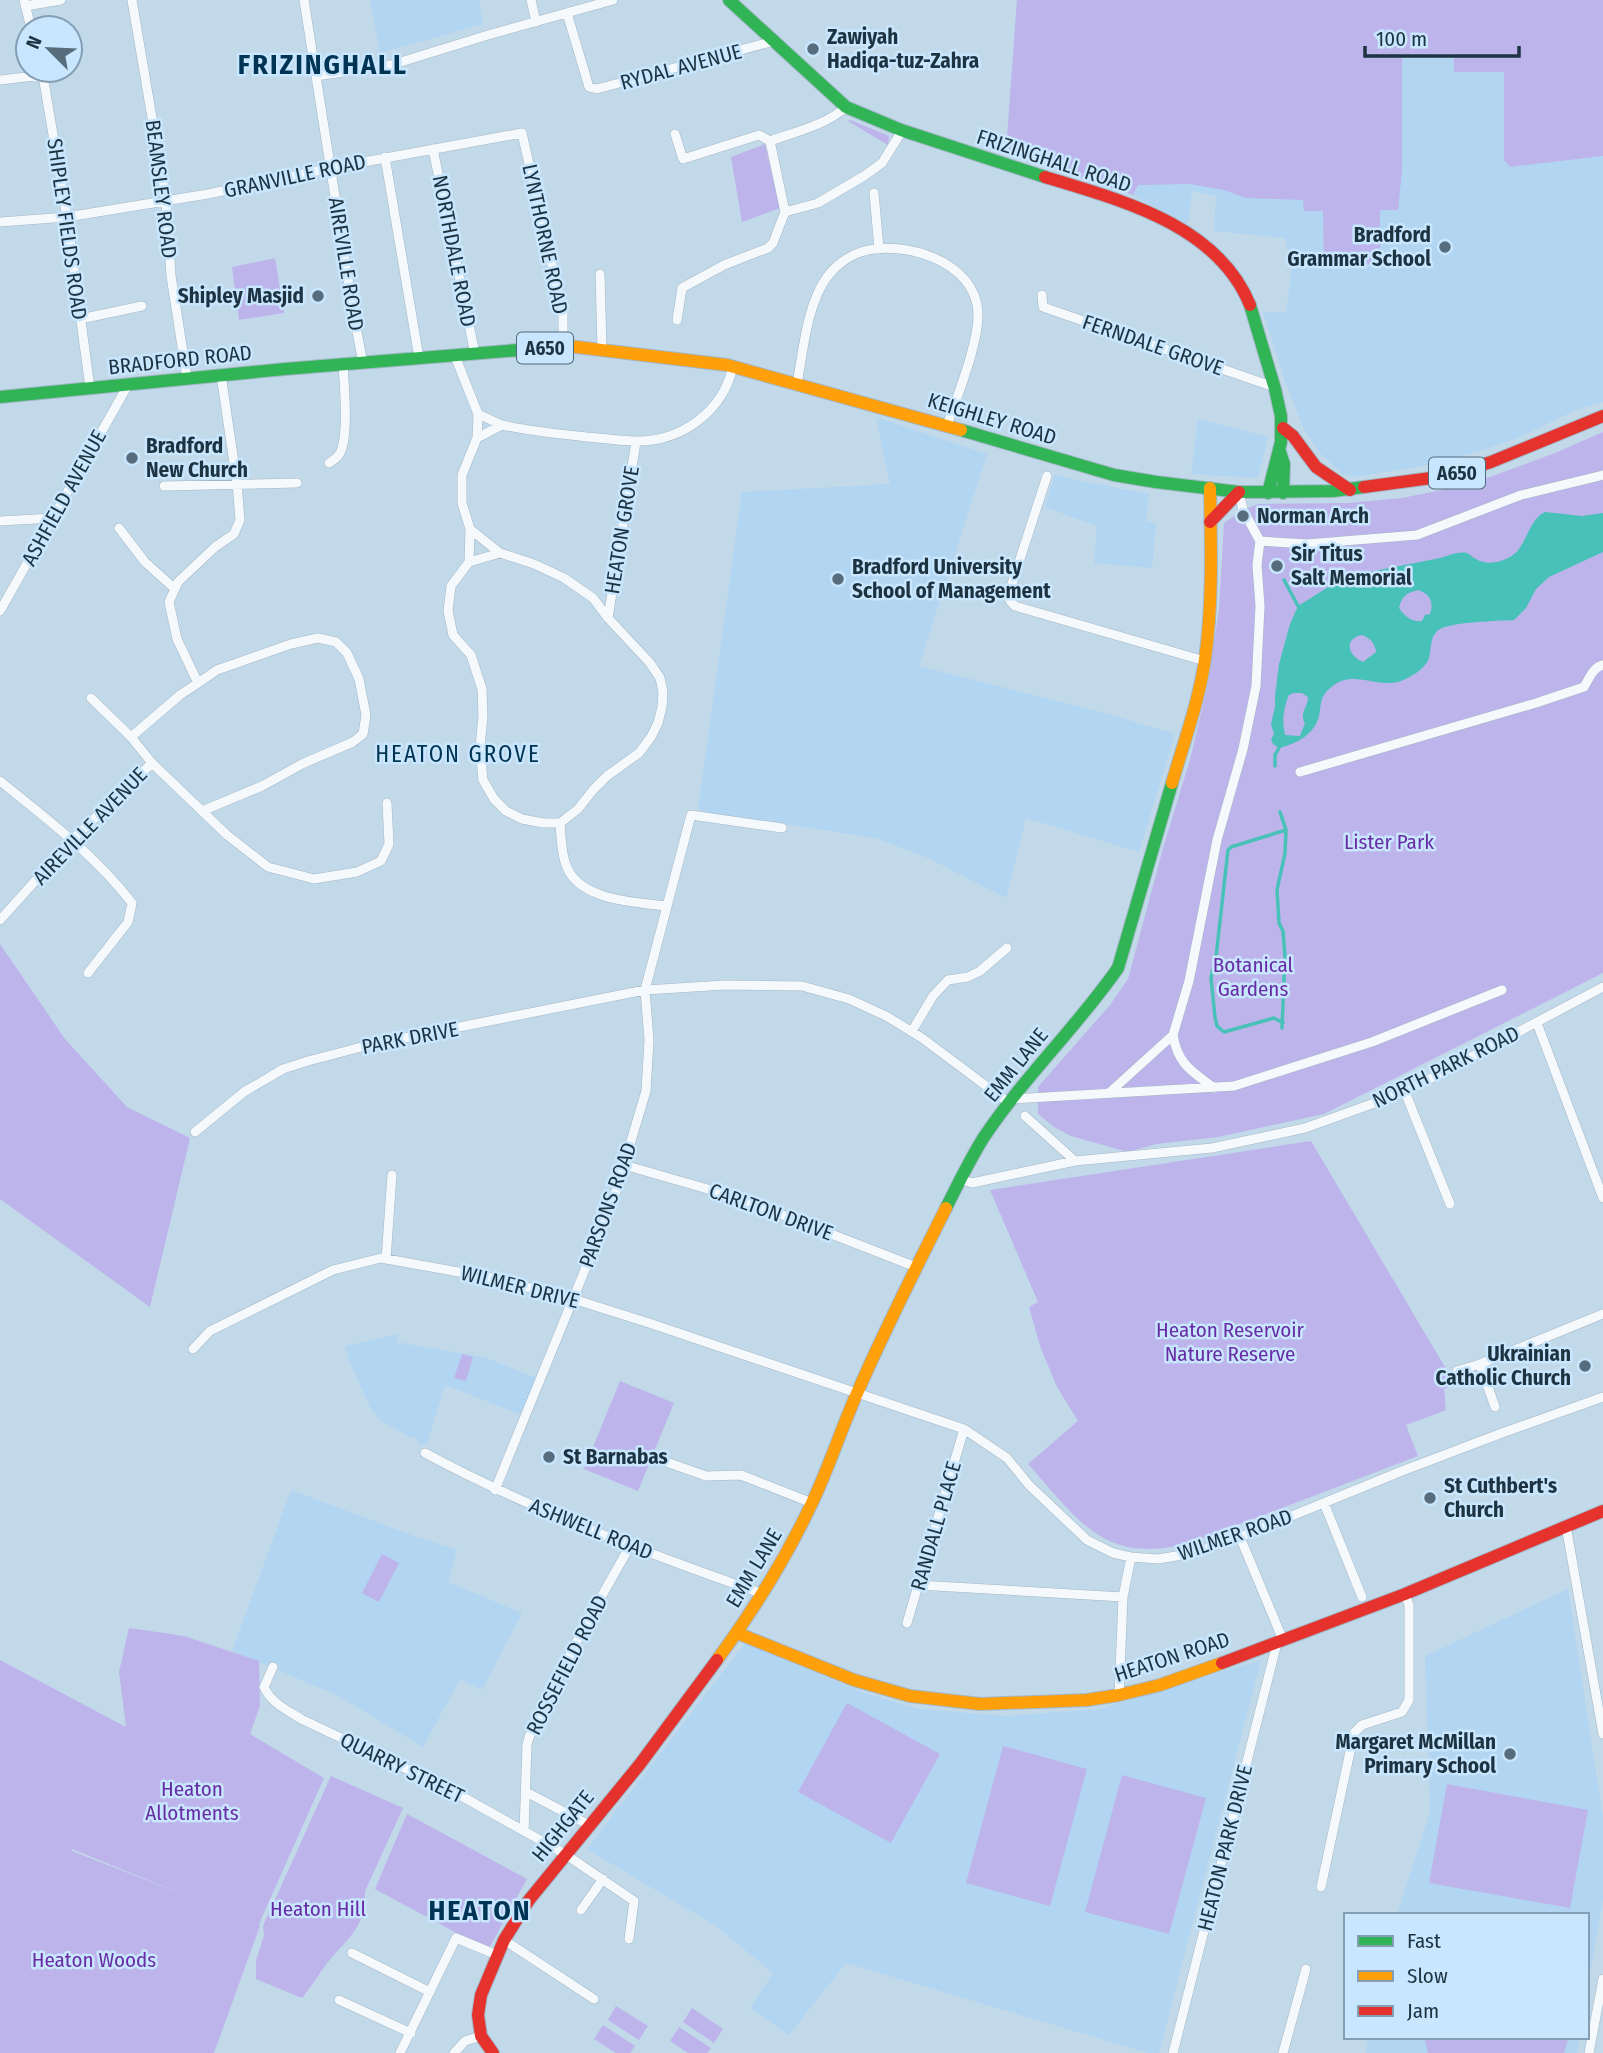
<svg xmlns="http://www.w3.org/2000/svg" width="1603" height="2053" font-family="'Fira Sans Condensed',sans-serif">
	<style>
		.built { fill: #b2d5f1 }
		.green { fill: #bdb4eb; fill-rule: evenodd }
		.water { fill: #48c1b9; fill-rule: evenodd }
		.lines { fill: none; stroke-linecap: round; stroke-linejoin: round }
		.stream { stroke: #48c1b9; stroke-width: 3.5 }
		.street-casing { stroke: #a3b7c6; stroke-width: 10 }
		.fast-casing { stroke: #a3b7c6; stroke-width: 14 }
		.slow-casing { stroke: #a3b7c6; stroke-width: 14 }
		.jam-casing { stroke: #a3b7c6; stroke-width: 14 }
		.street { stroke: #f6f9fc; stroke-width: 9 }
		.fast { stroke: #30b455; stroke-width: 12 }
		.slow { stroke: #ff9f0a; stroke-width: 12 }
		.jam { stroke: #e5322d; stroke-width: 12 }
		.poi-dot { fill: #576d7d; stroke: #c8e6fe; stroke-width: 2.5 }
		.labels { text-anchor: middle; stroke-width: 5; stroke-linejoin: round; paint-order: stroke }
		.shield { fill: #c8e6fe; stroke: #51697a; stroke-width: 2 }
		.shield-label { font-size: 19px; font-weight: bold; fill: #1e3342 }
		.poi-label { font-size: 21px; font-weight: bold; fill: #1e3342; stroke: #c8e6fe; text-anchor: start }
		.street-label { font-size: 21px; fill: #1e3342; stroke: #c8e6fe }
		.park-label { font-size: 21px; fill: #682ca5; stroke: #c8e6fe }
		.neighbourhood-label { font-size: 23px; letter-spacing: 2px; fill: #003454; stroke: #c8e6fe }
		.district-label { font-size: 28px; font-weight: bold; letter-spacing: 2px; fill: #003454; stroke: #c8e6fe }
	</style>
	<rect width="100%" height="100%" fill="#c2d9ea"/>
	<path class="built" d="M 370,0 L 479,0 L 483,24 L 380,53 Z
		M 1017,0 L 1603,0 L 1603,402 L 1576,410 L 1515,439 L 1483,450 L 1434,464 L 1355,477 L 1342,474 L 1320,453 L 1304,429 L 1286,384 L 1263,312 L 1286,312 L 1291,275 L 1290,256 L 1284,238 L 1214,231 L 1216,196 L 1192,191 L 1188,224 L 1133,195 L 1006,151 Z
		M 876,417 L 987,454 L 919,666 L 1105,713 L 1175,734 L 1139,852 L 1026,818 L 1006,898 L 930,859 L 876,838 L 710,813 L 698,809 L 742,492 L 890,484 Z
		M 1198,419 L 1268,437 L 1258,478 L 1191,474 Z
		M 1055,474 L 1080,481 L 1149,494 L 1146,521 L 1156,523 L 1152,568 L 1094,563 L 1097,526 L 1045,507 Z
		M 398,1334 L 396,1342 L 484,1357 L 536,1378 L 522,1415 L 445,1385 L 427,1443 L 420,1445 L 415,1436 L 412,1438 L 381,1421 L 371,1409 L 349,1361 L 345,1346 Z
		M 291,1490 L 414,1536 L 457,1550 L 448,1582 L 522,1613 L 482,1690 L 460,1679 L 423,1747 L 337,1695 L 232,1651 Z
		M 1568,1589 L 1603,1818 L 1603,1900 L 1587,1992 L 1587,1915 L 1397,1915 L 1430,1812 L 1425,1656 Z
		M 745,1643 L 861,1692 L 918,1709 L 1006,1716 L 1100,1709 L 1261,1660 L 1159,2053 L 1148,2053 L 846,1963 L 789,2035 L 750,2008 L 773,1973 L 716,1926 L 587,1849 Z
		M 1368,2037 L 1580,2037 L 1577,2053 L 1366,2053 Z"/>
	<path class="green" d="M 1017,0 L 1603,0 L 1603,156 L 1510,167 L 1504,160 L 1504,72 L 1454,72 L 1454,54 L 1402,54 L 1402,171 L 1398,210 L 1380,210 L 1380,264 L 1324,265 L 1323,211 L 1304,211 L 1303,200 L 1246,198 L 1224,190 L 1190,184 L 1138,185 L 1133,195 L 1006,151 Z
		M 850,120 L 887,135 L 889,136 L 888,145 L 848,121 Z
		M 765,144 L 780,208 L 742,222 L 731,157 Z
		M 275,258 L 284,313 L 239,320 L 232,267 Z
		M 1603,432 L 1603,973 L 1324,1114 L 1218,1137 L 1156,1144 L 1128,1152 L 1071,1136 L 1054,1127 L 1038,1114 L 1038,1087 L 1110,1005 L 1128,979 L 1162,852 L 1191,756 L 1208,683 L 1219,609 L 1224,523 L 1243,510 L 1258,504 L 1348,503 L 1402,498 L 1471,484 L 1555,453 Z
		M 0,944 L 65,1039 L 127,1107 L 190,1138 L 150,1307 L 0,1199 Z
		M 1311,1141 L 1455,1384 L 1444,1389 L 1446,1410 L 1406,1425 L 1418,1456 L 1190,1543 C 1104,1565 1080,1522 1028,1464 L 1078,1421 L 1057,1387 L 1040,1346 L 1029,1307 L 1038,1302 L 990,1190 Z
		M 462,1354 L 473,1357 L 466,1381 L 454,1378 Z
		M 620,1381 L 674,1403 L 638,1491 L 584,1469 Z
		M 382,1554 L 399,1563 L 379,1602 L 362,1593 Z
		M 129,1628 L 184,1636 L 259,1661 L 260,1706 L 250,1734 L 324,1778 L 259,1924 L 260,1926 L 214,2053 L 0,2053 L 0,1660 L 126,1727 L 119,1672 ZM 72,1849 L 187,1896 L 72,1851 Z
		M 847,1703 L 940,1754 L 891,1843 L 798,1792 Z
		M 1003,1746 L 1087,1769 L 1050,1906 L 966,1883 Z
		M 1122,1775 L 1206,1798 L 1169,1934 L 1085,1912 Z
		M 331,1776 L 403,1808 L 365,1891 C 367,1928 345,1940 325,1966 C 317,1977 310,1988 302,1998 L 256,1979 L 256,1961 L 264,1935 L 263,1926 Z
		M 1447,1784 L 1588,1810 L 1570,1908 L 1429,1883 Z
		M 407,1814 L 527,1879 L 488,1950 L 375,1889 Z
		M 616,2006 L 648,2026 L 639,2040 L 608,2020 Z
		M 692,2008 L 723,2029 L 714,2043 L 683,2022 Z
		M 603,2025 L 635,2046 L 630,2053 L 616,2053 L 594,2039 Z
		M 679,2027 L 711,2048 L 707,2053 L 688,2053 L 670,2041 Z
		M 1424,2037 L 1569,2037 L 1564,2053 L 1428,2053 Z"/>
	<path class="water" d="M 1545,512 L 1582,516 L 1603,513 L 1603,552 L 1549,577 L 1536,589 L 1526,608 L 1514,620 C 1498,621 1452,622 1440,629 C 1429,636 1432,648 1429,658 C 1426,668 1410,678 1401,681 C 1378,689 1355,670 1334,685 C 1315,699 1324,706 1317,722 C 1309,738 1294,744 1279,748 L 1273,744 L 1271,739 L 1274,734 L 1271,724 L 1275,707 L 1275,696 L 1279,664 L 1290,624 L 1298,606 L 1344,577 L 1440,558 C 1448,556 1458,551 1467,553 C 1470,554 1473,558 1476,559 C 1486,565 1498,563 1508,558 C 1528,549 1526,521 1545,512 ZM 1418,590 C 1430,594 1434,602 1430,614 L 1425,615 L 1422,621 C 1412,622 1405,617 1399,608 C 1402,596 1406,593 1418,590 ZM 1362,635 C 1370,638 1375,643 1376,652 L 1363,662 C 1348,656 1343,639 1362,635 ZM 1294,693 L 1302,693 L 1308,697 C 1308,707 1299,713 1305,723 L 1300,736 L 1285,735 C 1282,720 1283,709 1289,695 Z"/>
	<g class="lines">
		<path class="stream" d="M 1284,580 L 1298,606
			M 1275,766 L 1275,755 L 1279,748
			M 1280,812 L 1286,830 L 1285,853 L 1277,890 L 1279,923 L 1283,931 L 1285,957 L 1282,1028
			M 1283,1023 L 1274,1018 L 1224,1032 L 1217,1026 L 1215,1017 L 1211,978 L 1216,957 L 1228,850 L 1231,847 L 1286,830"/>
		<defs>
			<path id="street" d="M 24,0 L 31,28
				M 132,0 L 166,200 L 171,276 L 187,378
				M 304,0 L 354,317 L 363,363
				M 531,0 L 536,22
				M 25,6 L 61,0
				M 567,13 L 589,87 L 597,89 L 774,41
				M 42,70 L 67,217 L 90,388
				M 316,76 L 391,65 L 488,35 L 613,0
				M 0,80 L 43,75
				M 675,134 L 683,159 L 759,135 L 770,141 C 795,132 826,125 846,107
				M 770,141 L 785,212
				M 433,149 L 475,354
				M 385,157 L 419,358
				M 874,193 L 879,249
				M 785,212 L 818,203 L 864,176 L 882,163 L 902,131
				M 0,222 L 67,217 L 208,194 L 331,168 L 522,133 L 563,313 L 563,346
				M 600,274 L 602,349
				M 1042,295 L 1043,307 L 1274,387
				M 80,319 L 142,306
				M 677,320 L 682,288 L 724,265 L 768,248 L 773,243 L 785,212
				M 455,356 L 478,414 L 477,438 L 462,475 L 462,503 L 470,529 L 469,562
				M 797,384 C 803,352 807,304 827,277 C 835,266 848,256 861,252 C 903,239 976,261 978,313 C 979,343 957,396 947,426
				M 478,414 L 502,425
				M 477,438 L 502,425 C 530,431 558,434 587,437 C 603,438 619,441 635,441 C 681,442 723,412 733,366
				M 329,463 C 332,461 337,458 338,456 C 350,442 344,384 343,364
				M 1047,476 L 1008,596 L 1011,602 L 1015,606 L 1205,661
				M 164,486 L 297,483
				M 1239,492 L 1243,510 L 1260,541 L 1307,544 L 1417,535 L 1521,495 L 1603,475
				M 0,521 L 53,518
				M 119,528 L 145,562 L 175,589
				M 470,529 L 500,553
				M 0,611 L 128,385
				M 608,618 L 636,442
				M 198,683 L 217,670 L 291,644 L 318,638 L 336,642 L 347,653 L 359,679 L 366,715 L 363,734 L 353,742 L 302,764 L 262,786 L 202,811
				M 91,698 L 131,737
				M 152,763 L 227,835 L 268,867 L 314,879 L 357,872 L 381,861 L 389,844 L 387,803
				M 1300,772 L 1536,703 L 1584,687 C 1589,679 1593,667 1603,665
				M 0,781 C 47,819 95,855 132,903 L 128,922 L 88,973
				M 560,823 L 578,809 L 593,790 L 607,776 L 639,753 L 651,737 L 658,723 L 662,707 L 663,692 L 660,678 L 650,663 L 608,618 L 593,598 L 564,578 L 534,564 L 500,553 L 469,562 L 451,586 L 448,611 L 453,635 L 471,655 L 482,689 L 483,716 L 480,747 L 483,780 L 494,799 L 506,811 L 522,819 L 543,823 L 560,823 C 561,836 561,849 565,862 C 576,901 634,902 667,906
				M 0,920 L 73,839 L 152,763 L 131,737 L 180,695 L 198,683 L 177,639 L 169,602 L 178,582 L 215,547 L 234,534 L 240,520 L 237,483 L 221,375
				M 1537,1023 L 1603,1198
				M 912,1031 L 933,996 L 948,980 L 968,977 L 980,971 L 1007,948
				M 1173,1035 C 1178,1065 1192,1071 1214,1088
				M 1405,1092 L 1450,1204
				M 1109,1093 L 1173,1035 L 1189,981 L 1217,840 L 1243,749 L 1256,686 L 1260,606 L 1257,565 L 1260,541
				M 1012,1099 L 1234,1086 L 1372,1042 L 1502,990
				M 1025,1116 L 1075,1161
				M 195,1132 L 244,1092 L 283,1069 L 308,1061 L 369,1045 L 645,990 L 725,985 L 802,986 L 849,999 L 886,1016 L 922,1038 L 1009,1103
				M 624,1165 L 739,1198 L 916,1267
				M 960,1179 L 972,1183 L 1075,1161 L 1212,1148 L 1305,1128 L 1405,1092 L 1603,987
				M 386,1259 L 392,1175
				M 193,1349 L 210,1331 L 333,1270 L 381,1258 L 492,1278 L 573,1299 L 649,1323 L 964,1429 L 1007,1458 L 1029,1485 L 1087,1540 L 1113,1553 L 1131,1557 L 1158,1559 L 1194,1553 L 1240,1537 L 1402,1471 L 1502,1433 L 1603,1397
				M 1480,1364 L 1495,1407
				M 1457,1371 L 1480,1364 L 1603,1314
				M 425,1453 C 533,1511 647,1553 763,1594
				M 658,1459 L 706,1476 L 741,1475 L 812,1503
				M 495,1490 L 613,1201 L 646,1091 L 649,1040 L 645,990 L 691,815 L 782,828
				M 1324,1503 L 1362,1597
				M 1566,1526 L 1603,1734
				M 1240,1537 L 1283,1640
				M 918,1585 L 1123,1597
				M 907,1623 L 964,1429
				M 273,1667 L 264,1687 C 271,1703 287,1710 301,1719 L 447,1788 L 565,1854 L 634,1901 L 629,1939
				M 1119,1695 L 1123,1597 L 1131,1557
				M 526,1792 L 589,1825
				M 524,1831 L 527,1745 L 529,1737 L 583,1629 L 630,1546
				M 1321,1887 L 1354,1733 L 1362,1725 L 1402,1712 L 1409,1700 L 1409,1605 L 1405,1594
				M 581,1910 L 603,1879
				M 504,1940 L 594,1999
				M 352,1953 L 430,1992
				M 339,2000 L 411,2033
				M 400,2053 L 456,1938 L 497,1955
				M 454,2053 L 465,2041 L 481,2036
				M 1173,2053 L 1277,1643
				M 1283,2053 L 1306,1969
				M 1589,2053 L 1603,1979"/>
			<path id="fast" d="M 729,0 L 846,107 L 901,130 L 1045,177
				M 1250,305 L 1275,389 L 1281,416 L 1281,442 L 1268,493
				M 0,397 L 285,369 L 568,346
				M 961,430 L 1114,475 L 1156,482 L 1239,492 L 1333,491 L 1364,487
				M 1279,449 L 1284,464 L 1283,493
				M 946,1208 C 958,1184 970,1159 984,1137 C 1024,1077 1077,1027 1118,968 L 1172,783"/>
			<path id="slow" d="M 568,346 L 727,365 L 961,430
				M 1172,783 C 1184,742 1199,701 1205,659 C 1213,602 1211,545 1210,488
				M 737,1633 L 854,1680 L 910,1696 L 980,1704 L 1087,1700 L 1119,1695 L 1160,1685 L 1222,1663
				M 717,1660 C 753,1611 785,1560 811,1505 C 829,1468 841,1429 858,1391 C 885,1329 916,1268 946,1208"/>
			<path id="jam" d="M 1045,177 C 1120,200 1217,224 1250,305
				M 1283,428 L 1293,436 L 1316,467 L 1350,490
				M 1364,487 L 1446,476 L 1491,462 L 1603,416
				M 1210,522 L 1239,492
				M 1222,1663 L 1405,1594 L 1603,1511
				M 493,2053 L 481,2036 L 478,2015 L 481,1995 L 504,1940 L 529,1900 L 640,1764 L 717,1660"/>
		</defs>
		<use href="#street" class="street-casing"/>
		<use href="#fast" class="fast-casing"/>
		<use href="#slow" class="slow-casing"/>
		<use href="#jam" class="jam-casing"/>
		<use href="#street" class="street"/>
		<use href="#fast" class="fast"/>
		<use href="#slow" class="slow"/>
		<use href="#jam" class="jam"/>
	</g>
	<g class="poi-dot">
		<circle cx="813" cy="49" r="7"/>
		<circle cx="1445" cy="247" r="7"/>
		<circle cx="318" cy="296" r="7"/>
		<circle cx="132" cy="458" r="7"/>
		<circle cx="1243" cy="516" r="7"/>
		<circle cx="1277" cy="566" r="7"/>
		<circle cx="838" cy="579" r="7"/>
		<circle cx="1585" cy="1366" r="7"/>
		<circle cx="549" cy="1457" r="7"/>
		<circle cx="1430" cy="1498" r="7"/>
		<circle cx="1510" cy="1754" r="7"/>
	</g>
	<g class="labels">
		<g class="shield">
			<rect x="517" y="332.5" width="56" height="31" rx="5"/>
			<rect x="1429" y="457.5" width="56" height="31" rx="5"/>
		</g>
		<g class="shield-label">
			<text x="545" y="355">A650</text>
			<text x="1457" y="480">A650</text>
		</g>
		<g class="poi-label">
			<text x="827" y="44">Zawiyah<tspan x="827" dy="24">Hadiqa-tuz-Zahra</tspan></text>
			<text x="1431" y="242" text-anchor="end">Bradford<tspan x="1431" dy="24">Grammar School</tspan></text>
			<text x="304" y="303" text-anchor="end">Shipley Masjid</text>
			<text x="146" y="453">Bradford<tspan x="146" dy="24">New Church</tspan></text>
			<text x="1257" y="523">Norman Arch</text>
			<text x="1291" y="561">Sir Titus<tspan x="1291" dy="24">Salt Memorial</tspan></text>
			<text x="852" y="574">Bradford University<tspan x="852" dy="24">School of Management</tspan></text>
			<text x="1571" y="1361" text-anchor="end">Ukrainian<tspan x="1571" dy="24">Catholic Church</tspan></text>
			<text x="563" y="1464">St Barnabas</text>
			<text x="1444" y="1493">St Cuthbert's<tspan x="1444" dy="24">Church</tspan></text>
			<text x="1496" y="1749" text-anchor="end">Margaret McMillan<tspan x="1496" dy="24">Primary School</tspan></text>
		</g>
		<g class="street-label">
			<text transform="translate(681 67) rotate(-15)" y="7">RYDAL AVENUE</text>
			<text transform="translate(1054 161) rotate(18)" y="7">FRIZINGHALL ROAD</text>
			<text transform="translate(295 176) rotate(-12)" y="7">GRANVILLE ROAD</text>
			<text transform="translate(161 189) rotate(83)" y="7">BEAMSLEY ROAD</text>
			<text transform="translate(67 229) rotate(82)" y="7">SHIPLEY FIELDS ROAD</text>
			<text transform="translate(545 239) rotate(78)" y="7">LYNTHORNE ROAD</text>
			<text transform="translate(454 251) rotate(79)" y="7">NORTHDALE ROAD</text>
			<text transform="translate(346 264) rotate(81)" y="7">AIREVILLE ROAD</text>
			<text transform="translate(1153 345) rotate(19)" y="7">FERNDALE GROVE</text>
			<text transform="translate(180 360) rotate(-6)" y="7">BRADFORD ROAD</text>
			<text transform="translate(992 419) rotate(17)" y="7">KEIGHLEY ROAD</text>
			<text transform="translate(64 498) rotate(-61)" y="7">ASHFIELD AVENUE</text>
			<text transform="translate(622 530) rotate(-81)" y="7">HEATON GROVE</text>
			<text transform="translate(90 826) rotate(-46)" y="7">AIREVILLE AVENUE</text>
			<text transform="translate(410 1038) rotate(-11)" y="7">PARK DRIVE</text>
			<text transform="translate(1016 1065) rotate(-51)" y="7">EMM LANE</text>
			<text transform="translate(1446 1067) rotate(-26)" y="7">NORTH PARK ROAD</text>
			<text transform="translate(608 1205) rotate(-70)" y="7">PARSONS ROAD</text>
			<text transform="translate(771 1212) rotate(20)" y="7">CARLTON DRIVE</text>
			<text transform="translate(520 1287) rotate(14)" y="7">WILMER DRIVE</text>
			<text transform="translate(936 1526) rotate(-74)" y="7">RANDALL PLACE</text>
			<text transform="translate(591 1529) rotate(22)" y="7">ASHWELL ROAD</text>
			<text transform="translate(1235 1535) rotate(-19)" y="7">WILMER ROAD</text>
			<text transform="translate(754 1568) rotate(-59)" y="7">EMM LANE</text>
			<text transform="translate(1172 1657) rotate(-18)" y="7">HEATON ROAD</text>
			<text transform="translate(567 1665) rotate(-63)" y="7">ROSSEFIELD ROAD</text>
			<text transform="translate(402 1768) rotate(26)" y="7">QUARRY STREET</text>
			<text transform="translate(563 1826) rotate(-51)" y="7">HIGHGATE</text>
			<text transform="translate(1225 1848) rotate(-76)" y="7">HEATON PARK DRIVE</text>
		</g>
		<g class="park-label">
			<text x="1389" y="849">Lister Park</text>
			<text x="1253" y="972">Botanical<tspan x="1253" dy="24">Gardens</tspan></text>
			<text x="1230" y="1337">Heaton Reservoir<tspan x="1230" dy="24">Nature Reserve</tspan></text>
			<text x="192" y="1796">Heaton<tspan x="192" dy="24">Allotments</tspan></text>
			<text x="318" y="1916">Heaton Hill</text>
			<text x="94" y="1967">Heaton Woods</text>
		</g>
		<g class="neighbourhood-label">
			<text x="458" y="762">HEATON GROVE</text>
		</g>
		<g class="district-label">
			<text x="323" y="74">FRIZINGHALL</text>
			<text x="480" y="1920">HEATON</text>
		</g>
	</g>
	<rect x="1344" y="1913" width="245" height="126" fill="#c8e6fe" stroke="#849eb3" stroke-width="2"/>
	<rect x="1358" y="1936" width="35" height="10" fill="#30b455" stroke="#849eb3" stroke-width="2"/>
	<text x="1407" y="1948" font-size="21" fill="#1e3342">Fast</text>
	<rect x="1358" y="1971" width="35" height="10" fill="#ff9f0a" stroke="#849eb3" stroke-width="2"/>
	<text x="1407" y="1983" font-size="21" fill="#1e3342">Slow</text>
	<rect x="1358" y="2006" width="35" height="10" fill="#e5322d" stroke="#849eb3" stroke-width="2"/>
	<text x="1407" y="2018" font-size="21" fill="#1e3342">Jam</text>
	<g transform="translate(49 49) rotate(294)"><circle r="33" fill="#c8e6fe" stroke="#849eb3" stroke-width="2"/>
	<path d="M0-5L12 26L0 18L-12 26Z" fill="#576d7d"/>
	<text y="-10" font-size="19" font-weight="bold" text-anchor="middle" fill="#1e3342">N</text>
	</g>
	<path d="M1365 46v10h154v-10" fill="none" stroke="#1e3342" stroke-width="3.5"/>
	<text x="1376" y="46" font-size="21" fill="#1e3342" stroke="#c8e6fe" stroke-width="5" paint-order="stroke">100 m</text>
</svg>
